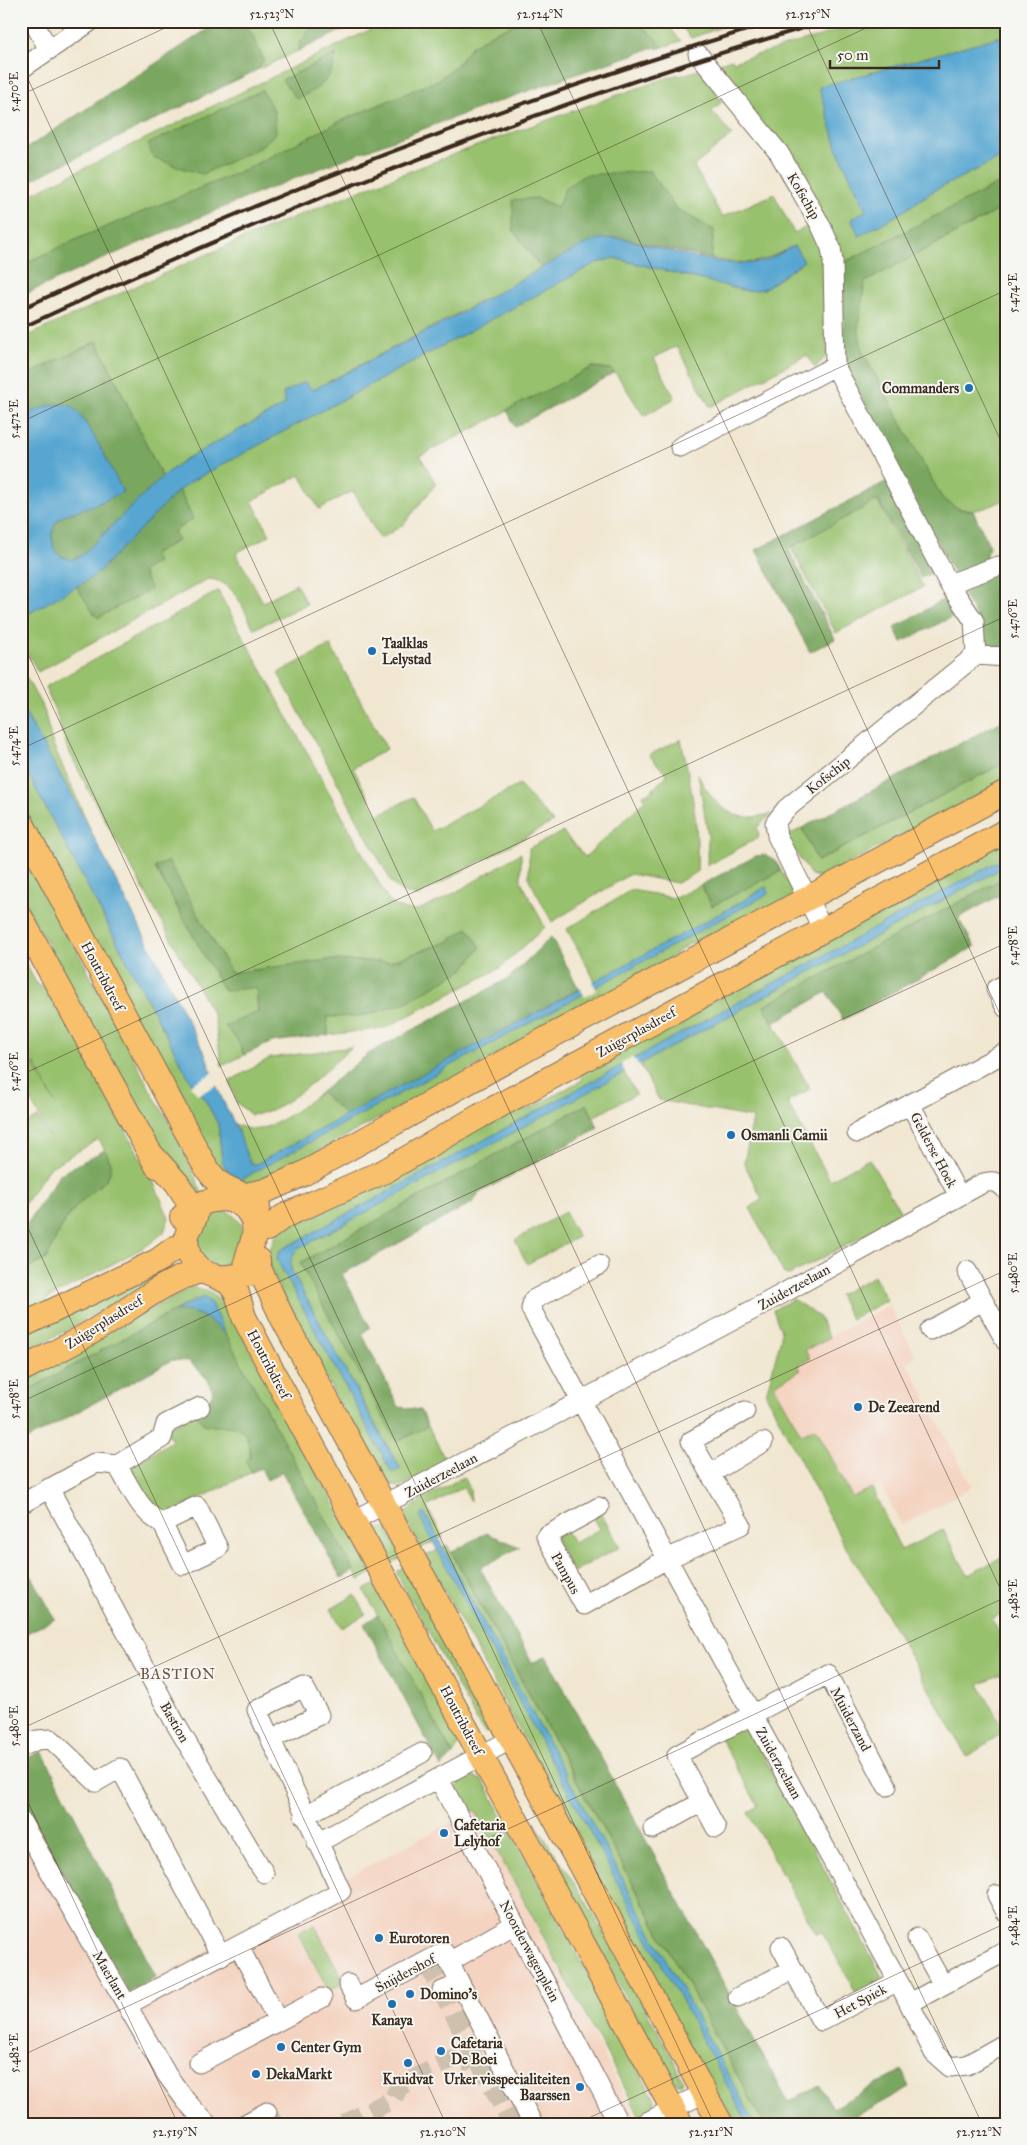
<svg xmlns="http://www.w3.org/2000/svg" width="1027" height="2145" font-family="'IM FELL Great Primer',serif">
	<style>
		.built { fill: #f4d3c0 }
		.green { fill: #98c16d; stroke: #6a7646 }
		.forest { fill: #7aa760; stroke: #5a683f }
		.water { fill: #57a6d1; stroke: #496878 }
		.pier { fill: #f1e7d1 }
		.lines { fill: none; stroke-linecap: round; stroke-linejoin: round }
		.minor-tunnel { stroke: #cdc1ad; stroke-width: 19; stroke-dasharray: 19 9; stroke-linecap: butt }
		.minor-casing { stroke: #7b6c5d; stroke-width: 21 }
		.major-casing { stroke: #7b6c5d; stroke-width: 26 }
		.minor { stroke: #fff; stroke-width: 19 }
		.major { stroke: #f8bf6c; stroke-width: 24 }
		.rail { stroke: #3b2a1e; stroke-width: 4 }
		.ticks { fill: none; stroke: #3b2a1e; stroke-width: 1; stroke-opacity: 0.45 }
		.poi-dot { fill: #1f6fb2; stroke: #f6f6f2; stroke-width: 2 }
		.labels { text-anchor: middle; stroke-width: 4; stroke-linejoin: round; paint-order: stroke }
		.street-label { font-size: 14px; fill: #3b2a1e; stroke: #f6f6f2 }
		.poi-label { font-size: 14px; font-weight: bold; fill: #3b2a1e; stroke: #f6f6f2; text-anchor: start }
		.neighbourhood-label { font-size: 15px; letter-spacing: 1px; fill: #6e5343; stroke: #f6f6f2 }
		.neatline { fill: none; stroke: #3b2a1e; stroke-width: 2 }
		.ticks-label { font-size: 12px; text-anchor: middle; fill: #3b2a1e }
	</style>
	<rect width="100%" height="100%" fill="#f6f6f2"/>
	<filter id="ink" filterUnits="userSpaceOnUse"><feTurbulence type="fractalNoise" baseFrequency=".02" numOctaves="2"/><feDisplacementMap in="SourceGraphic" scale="10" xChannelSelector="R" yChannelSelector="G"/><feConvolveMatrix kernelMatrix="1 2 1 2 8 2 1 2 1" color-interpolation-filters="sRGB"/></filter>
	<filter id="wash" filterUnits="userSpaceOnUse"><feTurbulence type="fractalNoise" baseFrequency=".0096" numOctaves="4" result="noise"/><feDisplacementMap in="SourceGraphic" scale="20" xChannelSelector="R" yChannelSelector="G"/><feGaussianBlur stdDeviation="1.12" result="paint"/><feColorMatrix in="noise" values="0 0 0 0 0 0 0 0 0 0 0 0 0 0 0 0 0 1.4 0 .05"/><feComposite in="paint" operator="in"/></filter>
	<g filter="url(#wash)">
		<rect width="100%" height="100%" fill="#f1e7d1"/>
		<path class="built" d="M 889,1305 L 916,1356 L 907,1362 L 972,1487 L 902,1526 L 880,1484 L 852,1498 L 816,1428 L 801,1435 L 774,1385 L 800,1370 L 798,1365 L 805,1350 Z
			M 1006,1706 L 1006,1739 L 996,1709 Z
			M 21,1793 L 127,1993 L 475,1810 L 640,2124 L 21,2124 Z"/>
		<path class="green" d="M 245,21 L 316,21 L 301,42 L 298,51 L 257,70 L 264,60 Z
			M 388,21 L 522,21 L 493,33 L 471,47 L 456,66 L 438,80 L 343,120 L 244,170 L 82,237 L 21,265 L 21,199 Z
			M 638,21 L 664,21 L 681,41 L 663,47 Z
			M 674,21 L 739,21 L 691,38 L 678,22 L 676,24 Z
			M 869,21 L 1006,21 L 1006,35 L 820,88 L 838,151 L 866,210 L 859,236 L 899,214 L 933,191 L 1006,155 L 1006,180 L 841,264 L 713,65 L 732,59 L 733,62 Z
			M 699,70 L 722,102 L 712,111 L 732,135 L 694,166 L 722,217 L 774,194 L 794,233 L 811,225 L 825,255 L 827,355 L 815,368 L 807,355 L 710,407 L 677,346 L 654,358 L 675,398 L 644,416 L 617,375 L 610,369 L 593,367 L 420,456 L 436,484 L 403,525 L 380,539 L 353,491 L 319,509 L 300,475 L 252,501 L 270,535 L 236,553 L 263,602 L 296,584 L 307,604 L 254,629 C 243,609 235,580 208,579 L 38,672 L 21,641 L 21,618 L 76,586 L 87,600 L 94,615 L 151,589 L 141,571 L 153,554 L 178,541 L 173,531 L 193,519 L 179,490 L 192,481 L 596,263 L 613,258 L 747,291 L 764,289 L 804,261 L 794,246 C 756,265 753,265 711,259 L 714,230 L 676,209 L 650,171 L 566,187 L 558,207 L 536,198 L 513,230 L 542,269 L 313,390 L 304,382 L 285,405 L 184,460 L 162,477 L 97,341 L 21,378 L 21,339 C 123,292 228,243 334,201 C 448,155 563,114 678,74 L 679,76 Z
			M 1006,206 L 1006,499 C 982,511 964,517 942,498 L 862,351 L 858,327 L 865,282 Z
			M 877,500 L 923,587 L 836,633 L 790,546 Z
			M 218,591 L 389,901 C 397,907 403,911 414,910 C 434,909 500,865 521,853 L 521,881 L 545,927 L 500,968 L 385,1028 L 328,1035 L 327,1017 L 362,1016 L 468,928 L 447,942 L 389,962 L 328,960 L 231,973 L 168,861 L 155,868 L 224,991 L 256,987 L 258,1012 L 238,1041 L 244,1055 L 222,1066 L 214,1016 L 89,791 L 67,747 L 57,715 L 45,687 Z
			M 330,645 L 387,749 L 353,768 L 378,815 L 413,797 L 432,831 L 519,785 L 553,822 L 417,896 L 401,892 L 392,883 L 278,673 Z
			M 21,668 L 44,710 L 52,742 L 106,865 L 74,799 L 21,706 Z
			M 681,739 C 691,786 699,823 697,872 L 677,883 L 630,874 L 552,922 L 529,879 L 529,848 L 563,832 L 585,857 L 645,800 L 643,795 L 650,792 L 667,775 L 649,755 Z
			M 21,761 L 192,1084 L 203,1096 L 218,1124 L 222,1160 L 231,1179 L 239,1181 L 253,1173 L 256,1165 L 252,1164 L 245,1154 L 234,1124 C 243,1127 251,1131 260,1129 C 278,1125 306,1104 321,1092 L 348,1117 L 595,981 L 567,929 L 631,890 L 675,898 L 701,885 L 712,906 L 781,871 L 793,891 L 792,897 L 689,944 L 654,970 L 259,1183 C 240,1189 230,1178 214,1168 L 21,808 Z
			M 1006,762 L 1006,780 L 821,878 L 811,875 L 785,837 L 802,828 L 818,861 Z
			M 698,774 C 706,792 722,815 745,817 C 753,818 764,815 772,814 L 757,827 L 759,837 L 707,866 L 708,835 Z
			M 1006,841 L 1006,857 L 279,1251 L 277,1260 L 392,1473 L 400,1469 L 292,1272 C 289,1262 291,1256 298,1249 L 624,1072 L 636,1094 L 593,1117 L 587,1104 L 300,1263 L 397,1442 L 428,1426 L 448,1464 L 399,1487 L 382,1481 L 293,1317 L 267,1262 L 269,1252 L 277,1232 L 478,1128 L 527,1108 L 528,1110 L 582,1080 L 580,1074 Z
			M 21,844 L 153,1095 L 176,1134 L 202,1193 L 193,1198 L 146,1129 L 142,1114 L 21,897 Z
			M 1006,866 L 1006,877 L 764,1006 L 810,1089 L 787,1102 L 830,1180 L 869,1159 L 903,1216 L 789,1275 L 784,1274 L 750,1208 L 762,1199 L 744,1163 L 753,1118 L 659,1100 L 640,1064 Z
			M 21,954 L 37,985 L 51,991 L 154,1183 L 169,1218 L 164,1232 L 148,1245 L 21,1313 L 21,1272 L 46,1259 L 63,1224 L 78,1204 L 105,1181 L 111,1163 L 99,1139 L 49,1168 L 21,1209 L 21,1126 L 37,1117 L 48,1136 L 49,1135 L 21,1082 L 21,1042 L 55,1103 L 21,1036 Z
			M 352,1047 C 326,1069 286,1113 251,1115 L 237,1103 L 230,1081 L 270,1058 Z
			M 222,1208 C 252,1225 242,1234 237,1263 L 216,1267 L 200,1254 L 197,1238 L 206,1211 Z
			M 565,1212 L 578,1237 L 527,1264 L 515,1240 Z
			M 168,1262 L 172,1270 L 157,1280 L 21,1355 L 21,1336 Z
			M 874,1276 L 887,1300 L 851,1319 L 839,1295 Z
			M 193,1287 L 211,1292 L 225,1304 L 372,1573 L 359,1580 L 227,1337 L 210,1302 L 196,1299 L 21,1394 L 21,1378 Z
			M 793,1299 L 819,1317 L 829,1338 L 805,1350 L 810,1359 L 798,1365 L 801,1370 L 774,1385 L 801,1434 L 816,1428 L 852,1497 L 872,1488 L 901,1550 L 943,1530 L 968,1575 L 1006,1555 L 1006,1611 L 992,1619 L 1006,1645 L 1006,1672 L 979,1684 L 1000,1724 L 1002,1733 L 967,1757 L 871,1586 L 843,1543 L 766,1394 L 781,1338 L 781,1331 L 773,1310 Z
			M 196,1413 L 213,1426 L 234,1425 L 245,1432 L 250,1445 L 250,1458 L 246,1461 L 252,1472 L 165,1516 L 154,1513 L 128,1468 L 172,1441 L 166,1429 Z
			M 463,1477 L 470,1490 L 471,1501 L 463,1487 L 427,1507 L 443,1537 L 421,1548 L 407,1522 L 406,1512 L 422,1500 Z
			M 600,1512 L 620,1547 L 573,1572 L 557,1542 L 557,1535 L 566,1531 L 574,1543 L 600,1529 L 593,1516 Z
			M 382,1527 L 387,1529 L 403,1557 L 391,1563 L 376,1536 L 375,1532 Z
			M 447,1545 L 764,2124 L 731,2124 L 426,1556 Z
			M 408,1566 L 494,1727 L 491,1732 L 486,1733 L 481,1729 L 396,1572 Z
			M 377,1583 L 462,1740 L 453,1755 L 364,1590 Z
			M 355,1595 L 366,1614 L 342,1628 L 331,1609 Z
			M 746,1723 L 882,1977 L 875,1985 L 857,1994 L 822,1932 L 816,1933 L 748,1813 L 758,1806 L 718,1734 Z
			M 469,1776 L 483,1780 L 655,2100 L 652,2113 L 642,2120 L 475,1810 L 468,1813 L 458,1809 L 453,1793 L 459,1781 Z
			M 534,1822 L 586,1901 L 678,2068 L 683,2082 L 678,2084 L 671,2081 L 614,1977 Z
			M 314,1924 L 344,1982 L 329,1991 L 298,1933 Z"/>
		<path class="forest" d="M 220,21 L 245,21 L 264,60 L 257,70 L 21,185 L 21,152 Z
			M 316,21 L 362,21 L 298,51 L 301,42 Z
			M 522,21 L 638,21 L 663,47 L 657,49 L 656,47 C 440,119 228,200 21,296 L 21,265 L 82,237 L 244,170 L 343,120 L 438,80 L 456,66 L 471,47 L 493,33 Z
			M 336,54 C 332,81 320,88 297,99 L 282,80 Z
			M 262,90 L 274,111 L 276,133 L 259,148 L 203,174 L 178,167 L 153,157 L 148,144 Z
			M 650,171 L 676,209 L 714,230 L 711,259 L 620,238 C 591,238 566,255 542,269 L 513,230 L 513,200 L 536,198 L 557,207 L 566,187 L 585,175 Z
			M 1006,180 L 1006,206 L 865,282 L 858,327 L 862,351 L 942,498 L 958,509 L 973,511 L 989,545 L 986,560 L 955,576 L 850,376 C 837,339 849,302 841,264 Z
			M 97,341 L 162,477 L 82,555 L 72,560 L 61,556 L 54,549 L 52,536 L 55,523 L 64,515 L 97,504 L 123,492 L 81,416 L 58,404 L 21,417 L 21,378 Z
			M 593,367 L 610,369 L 614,373 L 515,427 L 507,410 Z
			M 889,480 L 937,570 L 921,578 L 878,500 L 788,549 L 835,639 L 810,652 L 756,550 Z
			M 179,490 L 193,519 L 174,531 L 178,540 L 153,554 L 157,562 L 142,571 L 151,589 L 98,618 C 93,615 82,594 76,586 L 93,577 Z
			M 1001,569 L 1006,578 L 1006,650 L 982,652 C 989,632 970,607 961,590 Z
			M 951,595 L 960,613 L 902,642 L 894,628 Z
			M 1006,719 L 1006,762 L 817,861 L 802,828 Z
			M 765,855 L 775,860 L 781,871 L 712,906 L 701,885 L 756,856 Z
			M 168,861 L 231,973 L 328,960 L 389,962 L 447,942 L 468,928 L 481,947 L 464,969 L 403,1004 L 362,1016 L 327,1017 L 328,1035 L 272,1042 L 244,1055 L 238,1041 L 225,1026 L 258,1012 L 256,987 L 224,991 L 155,867 Z
			M 1006,877 L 1006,892 L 958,918 L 975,947 L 843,1020 L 827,992 L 773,1023 L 764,1006 Z
			M 551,937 L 579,989 L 348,1117 L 321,1092 L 368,1054 L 509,978 Z
			M 587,1104 L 598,1128 L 479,1193 L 472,1203 L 342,1274 L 370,1327 L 362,1334 L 399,1407 L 420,1410 L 428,1426 L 397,1442 L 300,1263 Z
			M 105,1150 L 111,1163 L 110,1173 L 105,1181 L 78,1204 L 63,1224 L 46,1259 L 21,1272 L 21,1233 L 60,1174 Z
			M 187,1310 L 212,1320 L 227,1337 L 354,1571 L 341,1578 L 282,1472 L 267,1480 L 261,1468 L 252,1472 L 246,1461 L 250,1458 C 251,1417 230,1430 203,1424 L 196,1413 L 210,1398 L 213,1392 L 208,1380 L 189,1361 L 172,1360 L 21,1443 L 21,1394 L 174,1311 Z
			M 486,1533 L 520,1547 L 480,1568 L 532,1663 L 546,1656 L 788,2102 L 820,2086 L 833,2108 L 902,2070 L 910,2087 L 841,2124 L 764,2124 L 452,1552 Z
			M 31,1575 L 55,1619 L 21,1636 L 21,1581 Z
			M 378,1615 L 453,1755 L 441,1767 L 364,1624 Z
			M 42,1751 L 156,1977 L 128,1992 L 21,1795 L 21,1761 Z"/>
		<path class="water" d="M 1006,35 L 1006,155 L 933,191 L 899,214 L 859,236 L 851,219 L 866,210 L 838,151 L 819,87 Z
			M 620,238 C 656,246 725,270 759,262 C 771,260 783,251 794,246 L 804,261 L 764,289 L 747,291 L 614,258 L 596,263 L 192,481 L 179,490 L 93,577 L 21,618 L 21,417 C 34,411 54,401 69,405 C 84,410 115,476 123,492 L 97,504 L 64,515 L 55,523 L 52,536 L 54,549 L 61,556 L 72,560 L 82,555 L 162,477 L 184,460 L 285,405 L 283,393 L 304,382 L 313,390 L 450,319 L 581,246 L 599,239 Z
			M 21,706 L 74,799 L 207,1058 C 214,1084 225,1105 237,1129 C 243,1141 244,1153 252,1164 L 256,1164 L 743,901 L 765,887 L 768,888 L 768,894 L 253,1173 L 239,1181 L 231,1179 L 222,1160 L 218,1124 L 203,1096 L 192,1084 L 21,761 Z
			M 1006,857 L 1006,866 L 298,1249 C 291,1256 289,1262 292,1272 L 389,1450 L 401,1469 L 392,1473 L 277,1260 L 279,1251 Z
			M 204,1297 L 210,1302 L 227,1337 C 212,1320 197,1309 174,1311 Z
			M 421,1514 L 425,1514 L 755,2124 L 748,2124 L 420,1518 Z"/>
		<path class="pier" d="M 591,980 L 597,990 L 585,997 L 579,986 Z
			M 633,1057 L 639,1067 L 626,1074 L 621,1063 Z
			M 213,1073 L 217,1085 L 198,1095 L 190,1085 Z"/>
	</g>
	<g filter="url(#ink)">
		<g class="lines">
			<path class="minor-tunnel" d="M 427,1963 L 512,2124
				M 267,2112 L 274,2124
				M 345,2124 L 393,2099 L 399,2087 L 451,2059 L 465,2061 L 485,2049"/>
			<defs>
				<path id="minor" d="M 33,21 L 49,50
					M 698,54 L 779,153 L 820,224 L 831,248 L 833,261 L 835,366 L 949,584 L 974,621 L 976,655
					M 21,69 L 91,21
					M 680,447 L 835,366
					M 949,584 L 998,566
					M 823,930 L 777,836 L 775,823 L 786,809 L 976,655 L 1006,657
					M 1006,984 L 996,989 L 1006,1008
					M 910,1104 L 959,1196
					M 857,1133 L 1006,1052
					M 599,1265 L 533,1300 L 531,1309 L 581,1401 L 760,1306 L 983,1183 C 993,1180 999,1182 1006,1190
					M 967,1271 L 1006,1342
					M 930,1330 L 983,1301
					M 745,1411 L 691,1441 L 710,1474 L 763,1442
					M 117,1465 C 129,1484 140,1513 162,1523 L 197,1506 L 218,1548 L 183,1565 L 162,1523
					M 49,1488 L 174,1721 L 264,1873
					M 21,1504 L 96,1463 L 117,1465 L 162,1438 L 166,1424 L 200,1407
					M 599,1507 L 546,1536 L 584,1605 L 667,1559 L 741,1525 L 710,1474
					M 354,1520 L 581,1401 L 898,1981 L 934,2053 L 950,2067 L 967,2065 L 1006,2043
					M 21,1747 L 37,1740 L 51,1739 L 96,1782 L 120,1768 L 221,1956
					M 439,1779 L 619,2124
					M 304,1816 L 422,1753
					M 21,1821 L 167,2075 L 186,2101 L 207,2124
					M 716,1828 L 677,1755 L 828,1674 L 887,1786
					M 653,1829 L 702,1802
					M 317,1843 L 512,1739
					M 997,1895 L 1006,1912
					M 917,1938 L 943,1985
					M 239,1947 L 278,2021
					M 781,1947 L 821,2021 L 898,1981
					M 449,1962 L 515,1924
					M 348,1984 L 356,1999 L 444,1952 L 533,2124
					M 442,1991 L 460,1984
					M 738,1997 L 793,1969
					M 910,2003 L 1006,1951
					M 127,2005 L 341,1891 L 257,1710 L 304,1687 L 319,1715 L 271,1739
					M 199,2063 L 322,1998
					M 245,2124 L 267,2112
					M 643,2124 L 704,2093"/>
				<path id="major" d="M 21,822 L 185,1129 C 195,1146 204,1169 218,1182 C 231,1193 246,1192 258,1206
					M 21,918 L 157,1166
					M 150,1153 L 177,1183 L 196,1213 C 195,1222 189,1227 187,1235 C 182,1264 209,1282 235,1276
					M 246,1195 L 265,1191 L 301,1175 L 531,1047 L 1006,792
					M 182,1217 C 201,1195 246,1189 254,1225 C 258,1243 240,1258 249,1274
					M 267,1229 L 284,1216 L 385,1171 L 480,1116 L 1006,831
					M 258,1260 L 258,1266 L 283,1319 L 721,2124
					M 219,1278 L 228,1282 L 237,1293 L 244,1317 L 276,1378 L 681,2124
					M 21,1326 L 157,1261 L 175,1248
					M 21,1370 C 52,1354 84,1338 113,1319 C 141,1301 168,1279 201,1271"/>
			</defs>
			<use href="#minor" class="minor-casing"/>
			<use href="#major" class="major-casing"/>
			<use href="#minor" class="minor"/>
			<use href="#major" class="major"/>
			<path class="rail" d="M 21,309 C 266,195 518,98 776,21
				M 21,328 C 282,207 550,101 827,21"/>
		</g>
	</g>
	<path class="ticks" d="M 269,21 L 1006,1601M 537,21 L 1006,1027M 805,21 L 1006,452M 21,64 L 982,2124M 21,95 L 180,21M 21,422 L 881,21M 21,639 L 714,2124M 21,749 L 1006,290M 21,1075 L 1006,616M 21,1213 L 446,2124M 21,1402 L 1006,943M 21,1729 L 1006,1270M 21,1787 L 178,2124M 21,2056 L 1006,1597M 576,2124 L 1006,1923"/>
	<g class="poi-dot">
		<circle cx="969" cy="388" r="5"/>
		<circle cx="372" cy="651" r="5"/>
		<circle cx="731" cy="1135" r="5"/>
		<circle cx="858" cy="1407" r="5"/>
		<circle cx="444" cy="1833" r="5"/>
		<circle cx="379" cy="1938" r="5"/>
		<circle cx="410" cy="1994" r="5"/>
		<circle cx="392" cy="2004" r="5"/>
		<circle cx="281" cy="2047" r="5"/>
		<circle cx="441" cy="2051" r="5"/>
		<circle cx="408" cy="2063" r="5"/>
		<circle cx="256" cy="2074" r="5"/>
		<circle cx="580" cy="2087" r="5"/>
	</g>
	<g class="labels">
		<g class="street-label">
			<text transform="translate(804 196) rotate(60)" y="5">Kofschip</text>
			<text transform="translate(828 775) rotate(-38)" y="5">Kofschip</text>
			<text transform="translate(103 976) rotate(62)" y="5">Houtribdreef</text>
			<text transform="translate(636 1032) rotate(-29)" y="5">Zuigerplasdreef</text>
			<text transform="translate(934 1150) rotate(62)" y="5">Gelderse Hoek</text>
			<text transform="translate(794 1287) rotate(-29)" y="5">Zuiderzeelaan</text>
			<text transform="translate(104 1322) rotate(-32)" y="5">Zuigerplasdreef</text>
			<text transform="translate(269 1364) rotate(62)" y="5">Houtribdreef</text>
			<text transform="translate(441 1475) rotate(-28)" y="5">Zuiderzeelaan</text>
			<text transform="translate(566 1573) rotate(61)" y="5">Pampus</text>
			<text transform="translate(851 1719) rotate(62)" y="5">Muiderzand</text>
			<text transform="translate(462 1720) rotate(62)" y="5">Houtribdreef</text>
			<text transform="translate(175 1722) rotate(60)" y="5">Bastion</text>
			<text transform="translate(779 1763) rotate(61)" y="5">Zuiderzeelaan</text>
			<text transform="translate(530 1951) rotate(62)" y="5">Noorderwagenplein</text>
			<text transform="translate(405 1973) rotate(-28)" y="5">Snijdershof</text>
			<text transform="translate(110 1975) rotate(60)" y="5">Maerlant</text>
			<text transform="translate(860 2001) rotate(-28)" y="5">Het Spiek</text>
		</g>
		<g class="poi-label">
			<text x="959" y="393" text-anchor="end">Commanders</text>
			<text x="382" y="648">Taalklas<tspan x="382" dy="16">Lelystad</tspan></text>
			<text x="741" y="1140">Osmanli Camii</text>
			<text x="868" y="1412">De Zeearend</text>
			<text x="454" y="1830">Cafetaria<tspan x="454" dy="16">Lelyhof</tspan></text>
			<text x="389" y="1943">Eurotoren</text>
			<text x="420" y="1999">Domino's</text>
			<text x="392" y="2025" text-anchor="middle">Kanaya</text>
			<text x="451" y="2048">Cafetaria<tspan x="451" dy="16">De Boei</tspan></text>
			<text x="291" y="2052">Center Gym</text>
			<text x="266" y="2079">DekaMarkt</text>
			<text x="408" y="2084" text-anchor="middle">Kruidvat</text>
			<text x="570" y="2084" text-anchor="end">Urker visspecialiteiten<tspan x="570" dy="16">Baarssen</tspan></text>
		</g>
		<g class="neighbourhood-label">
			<text x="178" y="1679">BASTION</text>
		</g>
	</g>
	<rect width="1027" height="2145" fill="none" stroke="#f6f6f2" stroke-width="55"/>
	<path d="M830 60v8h109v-8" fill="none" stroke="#3b2a1e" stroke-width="2.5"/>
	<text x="837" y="60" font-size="15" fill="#3b2a1e" stroke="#f6f6f2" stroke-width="4" paint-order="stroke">50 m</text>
	<rect x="28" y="28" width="972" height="2090" class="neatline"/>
	<g class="ticks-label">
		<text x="272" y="18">52.523°N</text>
		<text x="540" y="18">52.524°N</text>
		<text x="808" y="18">52.525°N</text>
		<text transform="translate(14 92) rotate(-90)" y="4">5.470°E</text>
		<text transform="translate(1013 293) rotate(-90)" y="4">5.474°E</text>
		<text transform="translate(14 419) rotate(-90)" y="4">5.472°E</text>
		<text transform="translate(1013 619) rotate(-90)" y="4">5.476°E</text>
		<text transform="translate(14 746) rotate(-90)" y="4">5.474°E</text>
		<text transform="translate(1013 946) rotate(-90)" y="4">5.478°E</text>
		<text transform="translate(14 1072) rotate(-90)" y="4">5.476°E</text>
		<text transform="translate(1013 1273) rotate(-90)" y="4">5.480°E</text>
		<text transform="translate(14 1399) rotate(-90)" y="4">5.478°E</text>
		<text transform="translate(1013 1599) rotate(-90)" y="4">5.482°E</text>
		<text transform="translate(14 1726) rotate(-90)" y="4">5.480°E</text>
		<text transform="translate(1013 1926) rotate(-90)" y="4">5.484°E</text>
		<text transform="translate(14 2053) rotate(-90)" y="4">5.482°E</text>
		<text x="175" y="2136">52.519°N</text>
		<text x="443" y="2136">52.520°N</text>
		<text x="711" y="2136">52.521°N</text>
		<text x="979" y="2136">52.522°N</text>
	</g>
</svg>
